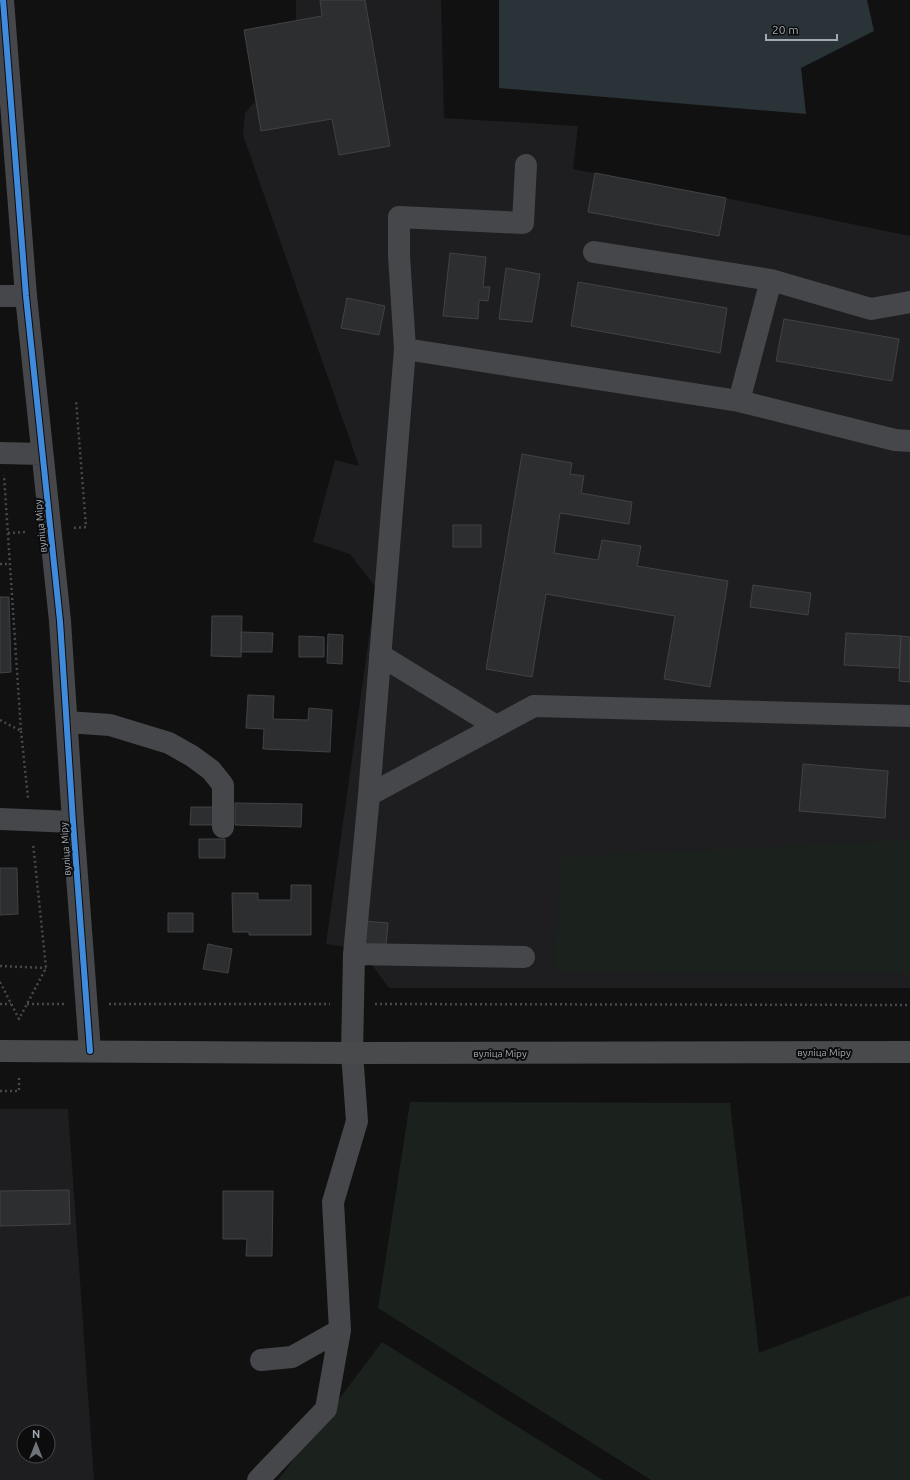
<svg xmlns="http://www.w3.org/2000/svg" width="910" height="1480" font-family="Ubuntu,sans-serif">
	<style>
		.built { fill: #1e1e20; fill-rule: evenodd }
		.green { fill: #1b211c }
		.water { fill: #2a3337 }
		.building { fill: #2d2e2f; stroke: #414245 }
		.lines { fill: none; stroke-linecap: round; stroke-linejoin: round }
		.path { stroke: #47494c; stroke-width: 2.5; stroke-dasharray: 2 3; stroke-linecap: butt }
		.minor { stroke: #46474a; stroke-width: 22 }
		.major { stroke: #484a4c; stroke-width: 22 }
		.cycleway-casing { stroke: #0c0c0d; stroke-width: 8 }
		.cycleway { stroke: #408adc; stroke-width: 6 }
		.labels { text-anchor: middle; stroke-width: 4; stroke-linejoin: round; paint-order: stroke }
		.street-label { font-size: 10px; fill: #a3a9b2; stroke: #0c0c0d }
	</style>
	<rect width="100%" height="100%" fill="#111112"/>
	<path class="built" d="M 296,0 L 441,0 L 444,118 L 578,126 L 573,169 L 726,198 L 910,236 L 910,988 L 389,988 L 360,949 L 326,944 L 376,588 L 350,554 L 313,542 L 335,460 L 359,466 L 243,135 L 245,113 L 256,100 L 244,30 L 296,21 Z
		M 0,1109 L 68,1109 L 94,1480 L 0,1480 ZM 24,1432 L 48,1432 L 48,1456 L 24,1456 Z"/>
	<path class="green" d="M 910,840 L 910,974 L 556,972 L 559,857 Z
		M 410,1102 L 730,1103 L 759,1353 L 910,1295 L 910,1480 L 651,1480 L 378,1308 Z
		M 382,1342 L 603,1480 L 278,1480 Z"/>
	<path class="water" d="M 499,0 L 867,0 L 874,31 L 801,68 L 806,114 L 499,88 Z"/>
	<path class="building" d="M 320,0 L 365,0 L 390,146 L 339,155 L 332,119 L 261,131 L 244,30 L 322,16 Z
		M 595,173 L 726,198 L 719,236 L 588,212 Z
		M 450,253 L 486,257 L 483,287 L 490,287 L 488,301 L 479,300 L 478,319 L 443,316 Z
		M 506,268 L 540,274 L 532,322 L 499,319 Z
		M 578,282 L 727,308 L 720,353 L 571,326 Z
		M 347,298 L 385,306 L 379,335 L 341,328 Z
		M 784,319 L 899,339 L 892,381 L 776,361 Z
		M 522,454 L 572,463 L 570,474 L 584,476 L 581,493 L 632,502 L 629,524 L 560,513 L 554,553 L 598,560 L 602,540 L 641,546 L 637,566 L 728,581 L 710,687 L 664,679 L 675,616 L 546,594 L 532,677 L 486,669 Z
		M 453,525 L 481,525 L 481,547 L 453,547 Z
		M 753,585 L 811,593 L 808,615 L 750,607 Z
		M 0,597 L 9,597 L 11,672 L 0,673 Z
		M 212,616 L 242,616 L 241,657 L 211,656 Z
		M 241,632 L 273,633 L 272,652 L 241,652 Z
		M 846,633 L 901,636 L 899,668 L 844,665 Z
		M 328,634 L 343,635 L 342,664 L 327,663 Z
		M 299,636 L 324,637 L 324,657 L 299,657 Z
		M 901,636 L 910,637 L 910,682 L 899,681 Z
		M 248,695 L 274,696 L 273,719 L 308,720 L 309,708 L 332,710 L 330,752 L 263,749 L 264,729 L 246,728 Z
		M 803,764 L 888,771 L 885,818 L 799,811 Z
		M 235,803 L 302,804 L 301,827 L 235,825 Z
		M 191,807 L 214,807 L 213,825 L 190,825 Z
		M 199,839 L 225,839 L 225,858 L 199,858 Z
		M 0,868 L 17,868 L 18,914 L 0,915 Z
		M 291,885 L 311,885 L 311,935 L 249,935 L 249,932 L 233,932 L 232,893 L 258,893 L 258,900 L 291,900 Z
		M 168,913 L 193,913 L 193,932 L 168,932 Z
		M 363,921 L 388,923 L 386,946 L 361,944 Z
		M 208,944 L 232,949 L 228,973 L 203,969 Z
		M 69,1190 L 70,1224 L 0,1226 L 0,1191 Z
		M 223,1191 L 273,1191 L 272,1256 L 246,1256 L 247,1239 L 223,1239 Z"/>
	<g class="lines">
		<path class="path" d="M 74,528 L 86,527 L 76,400
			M 8,533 L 27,532
			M 0,564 L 10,564
			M 0,720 L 21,731 L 4,475
			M 21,731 L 28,798
			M 0,966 L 46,968
			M 0,982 L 19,1019 L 46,968 L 33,843
			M 0,1004 L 11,1004
			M 27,1004 L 64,1004
			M 109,1004 L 330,1004
			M 375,1004 L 910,1005
			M 0,1091 L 19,1091 L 19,1075"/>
		<path class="minor" d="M 3,0 L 26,296 L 60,621 L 73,822 L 90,1051
			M 594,252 L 771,280
			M 0,296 L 26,296
			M 405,349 L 739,401 L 895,440 L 910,441
			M 739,401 L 771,280 L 871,309 L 910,302
			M 0,453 L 42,454
			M 380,655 L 496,726
			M 67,722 L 110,725 L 169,743 L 192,756 L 211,770 L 223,785 L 223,827
			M 369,795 L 534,706 L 910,716
			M 0,819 L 73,822
			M 354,954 L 369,795 L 405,349 L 399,256 L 399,217 L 523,223 L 526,165
			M 261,1360 L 292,1357 L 340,1330 L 333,1202 L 357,1121 L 352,1053 L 354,954 L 524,957
			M 258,1480 L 326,1409 L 340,1330"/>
		<path class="major" d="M 0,1051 L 352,1053 L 910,1052"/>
		<defs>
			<path id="cycleway" d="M 3,0 L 26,296 L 60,621 L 73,822 L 90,1051"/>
		</defs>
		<use href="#cycleway" class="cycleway-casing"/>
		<use href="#cycleway" class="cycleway"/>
	</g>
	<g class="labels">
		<g class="street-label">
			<text transform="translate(40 526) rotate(-96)" y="4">вуліца Міру</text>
			<text transform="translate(65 849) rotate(-94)" y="4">вуліца Міру</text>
			<text x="824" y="1056">вуліца Міру</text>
			<text x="500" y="1057">вуліца Міру</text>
		</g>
	</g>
	<g transform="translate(36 1444)"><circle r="19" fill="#0c0c0d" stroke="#484b4f"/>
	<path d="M0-3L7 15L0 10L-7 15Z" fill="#70747a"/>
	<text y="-6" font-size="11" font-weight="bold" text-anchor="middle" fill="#a3a9b2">N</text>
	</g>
	<path d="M766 34v6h71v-6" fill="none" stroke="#a3a9b2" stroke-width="2"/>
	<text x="772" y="34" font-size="12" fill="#a3a9b2" stroke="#0c0c0d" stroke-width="3" paint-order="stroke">20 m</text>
</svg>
